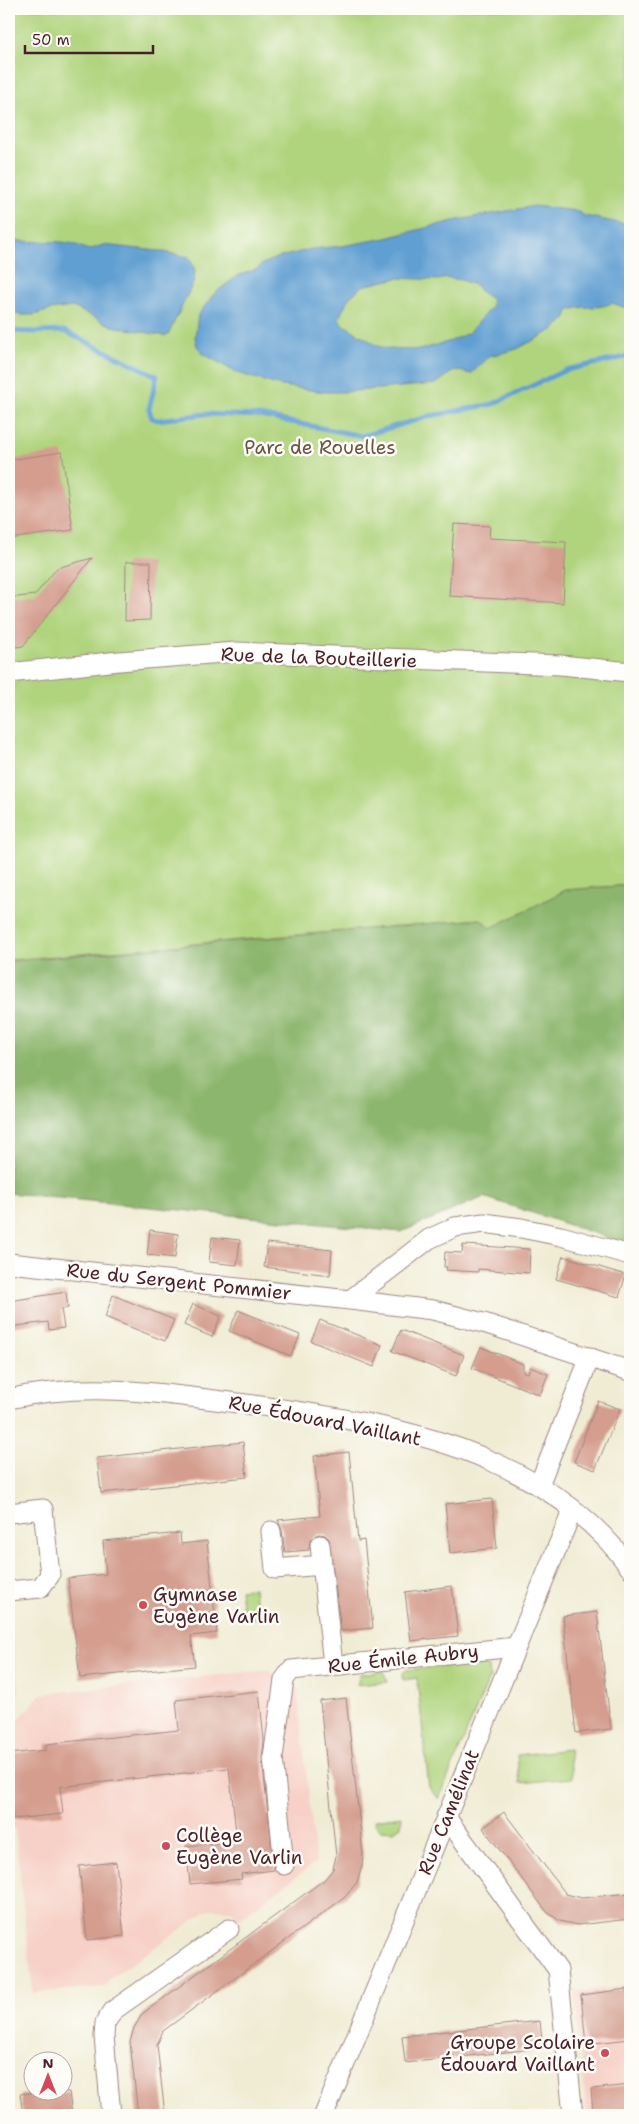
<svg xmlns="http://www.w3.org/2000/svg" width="639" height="2124" font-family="'Shantell Sans',sans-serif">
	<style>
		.built { fill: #f7d1c7 }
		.green { fill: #b0d47e; stroke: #7d7a54 }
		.forest { fill: #8cb66d; stroke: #6b6a4c }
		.water { fill: #609fd2; stroke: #555f7e; fill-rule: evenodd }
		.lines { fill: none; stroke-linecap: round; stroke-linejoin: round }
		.stream { stroke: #609fd2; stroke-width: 5 }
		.building { fill: #d49d8e }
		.minor-casing { stroke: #9d8680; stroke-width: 21 }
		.minor { stroke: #fff; stroke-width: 19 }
		.poi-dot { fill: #d1495b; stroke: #fdfcf7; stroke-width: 2 }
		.labels { text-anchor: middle; stroke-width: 5; stroke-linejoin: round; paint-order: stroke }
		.park-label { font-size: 19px; fill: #695544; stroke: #fdfcf7 }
		.street-label { font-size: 19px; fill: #4a1f2b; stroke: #fdfcf7 }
		.poi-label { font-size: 19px; fill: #4a1f2b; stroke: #fdfcf7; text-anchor: start }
	</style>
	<rect width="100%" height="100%" fill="#fdfcf7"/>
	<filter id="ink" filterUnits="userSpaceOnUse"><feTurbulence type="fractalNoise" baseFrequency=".02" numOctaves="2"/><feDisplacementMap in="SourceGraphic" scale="10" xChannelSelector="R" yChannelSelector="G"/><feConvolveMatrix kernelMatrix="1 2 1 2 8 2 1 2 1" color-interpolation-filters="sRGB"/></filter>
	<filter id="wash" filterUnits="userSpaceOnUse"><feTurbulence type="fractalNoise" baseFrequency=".0096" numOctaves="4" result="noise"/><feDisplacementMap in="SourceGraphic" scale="20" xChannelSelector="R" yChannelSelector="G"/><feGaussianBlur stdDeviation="1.12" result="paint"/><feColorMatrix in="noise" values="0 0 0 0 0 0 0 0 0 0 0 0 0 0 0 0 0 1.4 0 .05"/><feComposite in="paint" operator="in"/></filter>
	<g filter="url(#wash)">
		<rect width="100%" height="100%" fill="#f0ecd4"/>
		<path class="built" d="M 9,1611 L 19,1693 L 9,1705 Z
			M 268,1670 L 297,1688 L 316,1862 L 239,1919 L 231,1910 L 209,1909 L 109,1980 L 105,1987 L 33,1993 L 15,1829 L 9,1829 L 9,1731 L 41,1694 Z
			M 630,1986 L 630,2115 L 587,2115 L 574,1991 Z"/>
		<path class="green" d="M 9,9 L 630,9 L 630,885 L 566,890 L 491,929 L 481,919 L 9,960 Z
			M 254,1588 L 257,1618 L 244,1619 L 240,1590 Z
			M 481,1662 L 489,1668 L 490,1676 L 439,1799 L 429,1788 L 417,1678 L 403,1680 L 403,1673 L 406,1670 Z
			M 383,1671 L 388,1682 L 357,1685 L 360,1674 Z
			M 569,1749 L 572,1778 L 520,1783 L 517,1755 Z
			M 402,1816 L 401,1826 L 394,1831 L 381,1830 L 375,1824 L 374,1820 Z"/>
		<path class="forest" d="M 630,885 L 630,1245 L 484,1197 L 401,1232 L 9,1193 L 9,961 L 481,919 L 491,928 L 566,890 Z"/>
		<path class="water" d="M 534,206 L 577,211 L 585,216 L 630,225 L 630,307 L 623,307 L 612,303 C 598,310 582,304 568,311 L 565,320 L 553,330 L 517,349 L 490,356 L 471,374 L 455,370 L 436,384 L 343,392 L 325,392 L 281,386 L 237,373 L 202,353 L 197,346 L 195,337 L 198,315 L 214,294 L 237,276 L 257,269 L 262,264 L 276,258 L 312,249 L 342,246 L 386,238 L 453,221 ZM 398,278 L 438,280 L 447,278 L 461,280 L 477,286 L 480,291 L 491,299 L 492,306 L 468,333 L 451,341 L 419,350 L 389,349 L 378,346 L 341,323 L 339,318 L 348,299 L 362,286 Z
			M 9,240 C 29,243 49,240 70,243 C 76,244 83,248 89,250 L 103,245 L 159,251 L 189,257 L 195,270 L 194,281 L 169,333 L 165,336 L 112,326 L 73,307 L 50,310 L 34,315 L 20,315 L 9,312 Z"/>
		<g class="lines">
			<path class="stream" d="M 9,331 L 37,332 L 64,331 L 157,376 L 149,409 L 152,418 L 158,420 L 205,414 L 260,416 L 362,436 L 430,416 L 493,404 L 566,370 L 630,356"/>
		</g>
		<g id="blocks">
			<path class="building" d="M 62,452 L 73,530 L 9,539 L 9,460 Z
				M 454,524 L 490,526 L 489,538 L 566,542 L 563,603 L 449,596 Z
				M 92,558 L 23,646 L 9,648 L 9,598 L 35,595 L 57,568 Z
				M 126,562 L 151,562 L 150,620 L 125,621 Z
				M 150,1230 L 178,1234 L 175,1258 L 147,1255 Z
				M 212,1237 L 240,1240 L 237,1265 L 209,1262 Z
				M 267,1243 L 332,1250 L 330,1275 L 264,1267 Z
				M 463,1245 L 530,1249 L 529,1273 L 478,1269 L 478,1272 L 446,1270 L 447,1267 L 444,1267 L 445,1252 L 462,1253 Z
				M 563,1256 L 626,1275 L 619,1297 L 556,1279 Z
				M 66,1292 L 68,1308 L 61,1309 L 64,1328 L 49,1330 L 48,1322 L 9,1327 L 9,1301 Z
				M 113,1295 L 174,1320 L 165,1341 L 105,1317 Z
				M 193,1304 L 221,1316 L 212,1337 L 184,1325 Z
				M 238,1310 L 300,1335 L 291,1356 L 229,1331 Z
				M 320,1320 L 382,1345 L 374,1367 L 311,1341 Z
				M 401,1330 L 464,1355 L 456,1376 L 392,1351 Z
				M 481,1347 L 523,1364 L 523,1372 L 528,1373 L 530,1367 L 548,1374 L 540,1395 L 472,1368 Z
				M 598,1401 L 620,1409 L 595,1470 L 574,1462 Z
				M 243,1442 L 247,1477 L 101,1493 L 97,1458 Z
				M 349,1452 L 358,1541 L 364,1540 L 373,1628 L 341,1631 L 329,1539 L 325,1535 L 318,1534 L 310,1540 L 309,1550 L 285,1552 L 282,1530 L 278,1520 L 320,1516 L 314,1456 Z
				M 492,1499 L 497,1548 L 450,1553 L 445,1504 Z
				M 180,1533 L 181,1544 L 207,1541 L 217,1633 L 191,1636 L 195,1666 L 80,1678 L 68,1578 L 106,1574 L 103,1541 Z
				M 452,1586 L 458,1636 L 411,1641 L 405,1592 Z
				M 597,1612 L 611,1729 L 576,1733 L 563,1616 Z
				M 259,1691 L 264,1741 L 262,1758 L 274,1870 L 241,1874 L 242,1879 L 190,1884 L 186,1846 L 237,1841 L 229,1768 L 60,1787 L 63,1814 L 13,1819 L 9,1783 L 9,1754 L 46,1750 L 46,1744 L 179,1730 L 176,1700 Z
				M 346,1698 L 363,1854 L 362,1866 L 357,1882 L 345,1897 L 163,2031 L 157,2045 L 165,2115 L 138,2115 L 130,2042 L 134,2028 L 142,2014 L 325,1879 L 333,1869 L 336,1856 L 320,1701 Z
				M 504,1812 L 566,1894 L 582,1898 L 630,1893 L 630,1919 L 577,1925 L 560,1921 L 547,1912 L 483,1828 Z
				M 116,1862 L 124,1936 L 87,1940 L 79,1866 Z
				M 627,1989 L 630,2039 L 586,2044 L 581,1995 Z
				M 540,2021 L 543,2048 L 405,2063 L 402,2036 Z
				M 630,2085 L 630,2108 L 593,2112 L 591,2089 Z
				M 41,2092 L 69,2092 L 72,2115 L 23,2115 L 20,2094 Z"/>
		</g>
	</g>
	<g filter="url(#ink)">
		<use href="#blocks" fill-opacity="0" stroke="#9d8680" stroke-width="1"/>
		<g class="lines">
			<defs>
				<path id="minor" d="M 9,673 L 119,661 L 236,652 L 561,665 L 630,672
					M 9,1263 L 350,1300 L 433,1310 L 487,1324 L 630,1371
					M 350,1300 L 429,1239 L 455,1227 L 484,1223 L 521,1228 L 561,1236 L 630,1255
					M 9,1399 C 85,1381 162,1393 238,1403 C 318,1413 418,1428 491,1461 C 545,1485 596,1520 630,1568
					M 539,1485 L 590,1357
					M 9,1513 L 43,1509 L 50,1575 L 40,1588 L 9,1591
					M 271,1531 L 275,1569 L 322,1565
					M 320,1545 L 333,1665
					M 446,1817 L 558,1970 L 573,2115
					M 284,1865 L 273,1757 L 284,1680 L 291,1670 L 516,1647
					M 111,2115 L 104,2036 L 105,2023 L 114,2010 L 229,1929
					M 324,2115 L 573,1509"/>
			</defs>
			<use href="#minor" class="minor-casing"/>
			<use href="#minor" class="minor"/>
		</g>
	</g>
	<g class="poi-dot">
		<circle cx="143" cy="1605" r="5"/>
		<circle cx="166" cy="1846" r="5"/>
		<circle cx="605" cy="2053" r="5"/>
	</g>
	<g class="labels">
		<g class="park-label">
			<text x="320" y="454">Parc de Rouelles</text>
		</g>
		<g class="street-label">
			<text transform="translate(319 657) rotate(2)" y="7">Rue de la Bouteillerie</text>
			<text transform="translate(179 1281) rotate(6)" y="7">Rue du Sergent Pommier</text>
			<text transform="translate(325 1420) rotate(11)" y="7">Rue Édouard Vaillant</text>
			<text transform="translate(403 1658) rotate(-6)" y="7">Rue Émile Aubry</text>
			<text transform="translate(448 1812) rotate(-68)" y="7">Rue Camélinat</text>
		</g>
		<g class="poi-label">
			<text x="153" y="1601">Gymnase<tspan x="153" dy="22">Eugène Varlin</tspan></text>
			<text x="176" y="1842">Collège<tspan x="176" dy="22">Eugène Varlin</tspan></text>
			<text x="595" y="2049" text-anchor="end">Groupe Scolaire<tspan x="595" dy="22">Édouard Vaillant</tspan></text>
		</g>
	</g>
	<rect width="639" height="2124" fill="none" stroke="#fdfcf7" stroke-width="30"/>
	<g transform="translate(48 2076)"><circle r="24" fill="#fdfcf7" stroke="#b5a4a5"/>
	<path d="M0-4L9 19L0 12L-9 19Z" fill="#d1495b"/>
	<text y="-8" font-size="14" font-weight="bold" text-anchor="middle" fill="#4a1f2b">N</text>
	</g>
	<path d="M25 45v8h128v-8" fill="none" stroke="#4a1f2b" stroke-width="2.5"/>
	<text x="32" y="45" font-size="15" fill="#4a1f2b" stroke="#fdfcf7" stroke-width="4" paint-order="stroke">50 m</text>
</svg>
